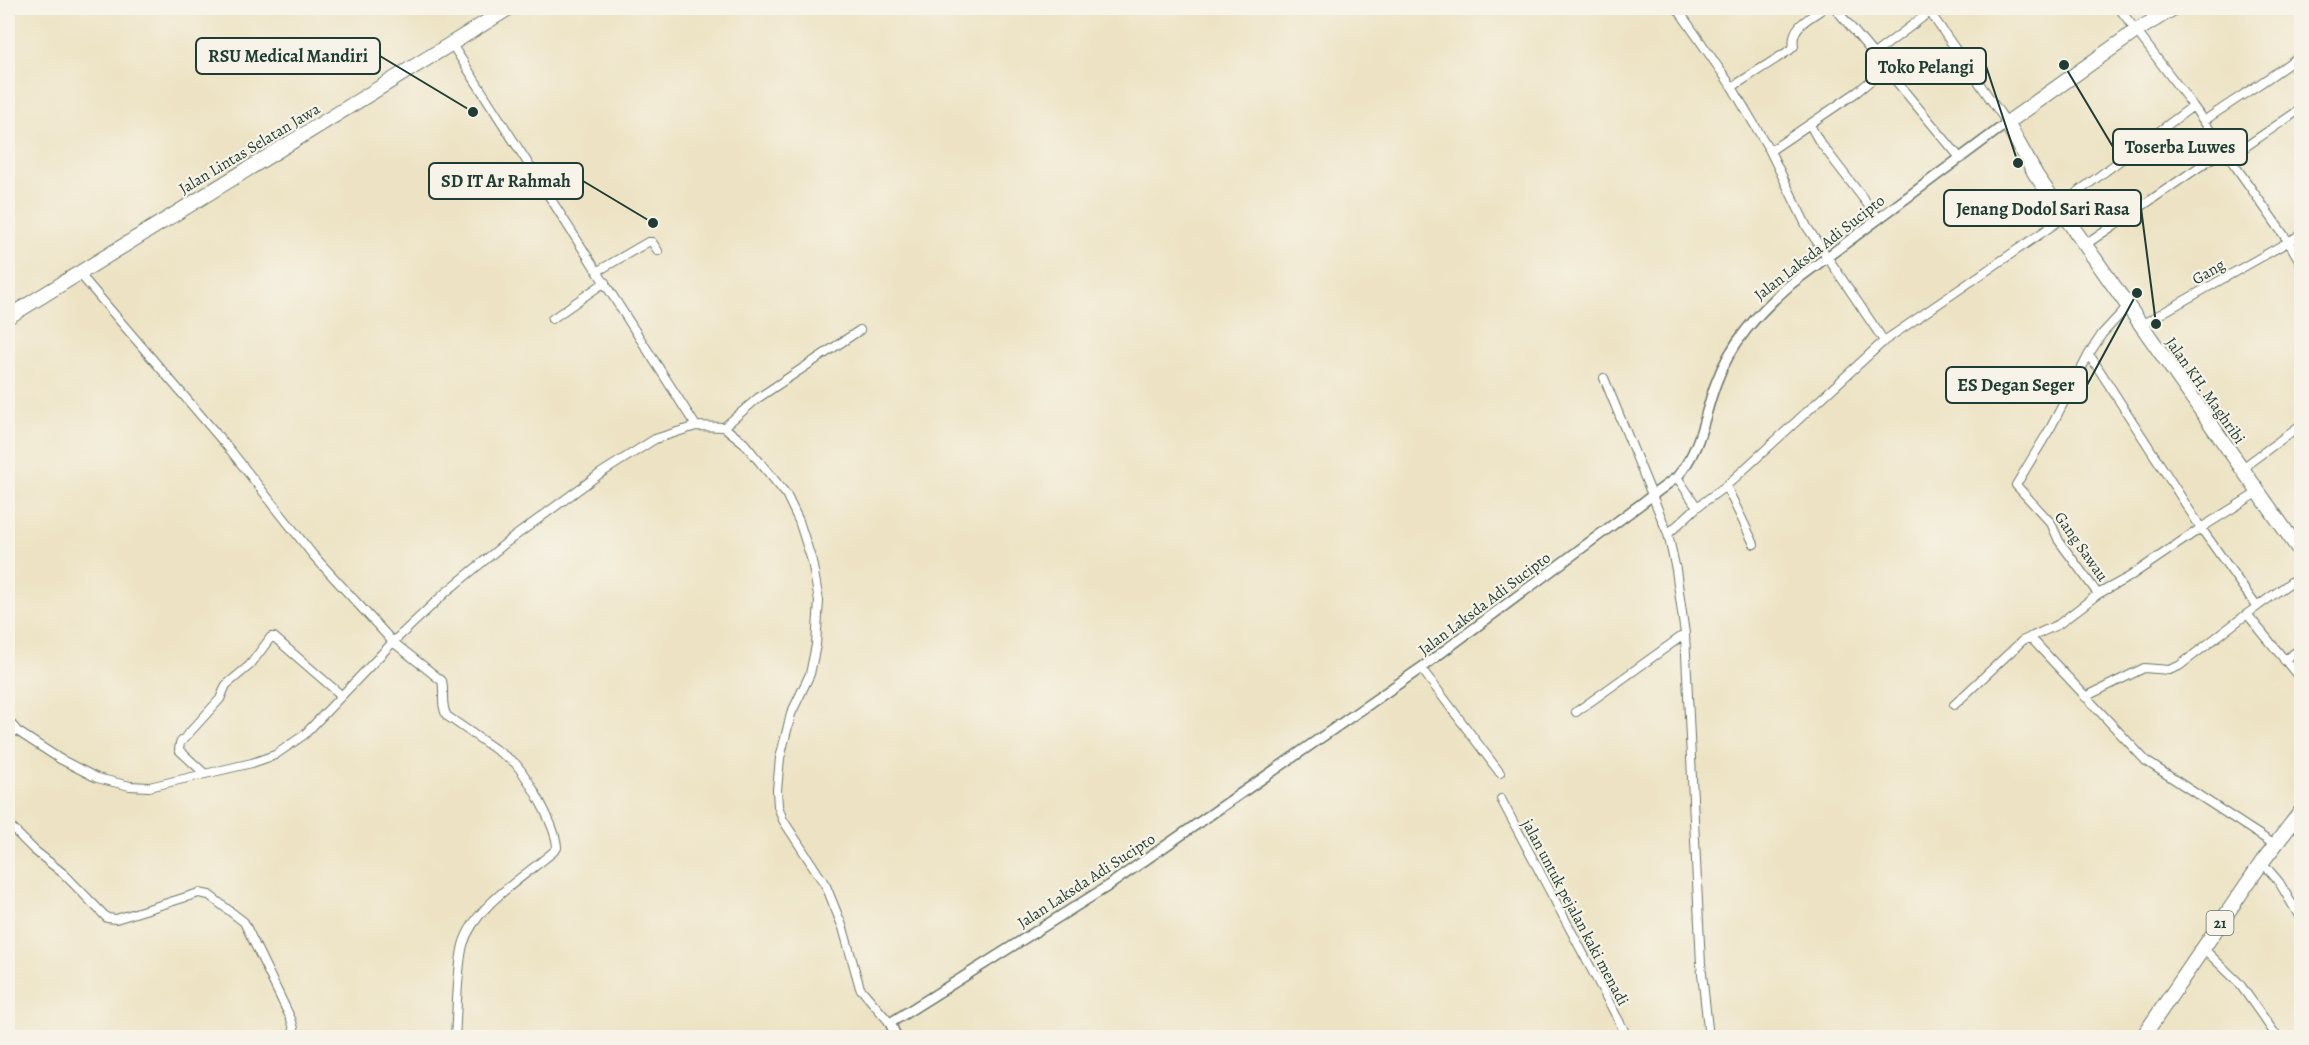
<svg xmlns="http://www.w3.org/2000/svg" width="2309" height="1045" font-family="Alegreya,serif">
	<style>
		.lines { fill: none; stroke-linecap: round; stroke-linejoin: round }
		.minor-casing { stroke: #677766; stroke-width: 10 }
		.tertiary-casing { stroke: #677766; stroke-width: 12 }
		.trunk-casing { stroke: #677766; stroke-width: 16 }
		.minor { stroke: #fff; stroke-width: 8 }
		.tertiary { stroke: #fff; stroke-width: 9 }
		.trunk { stroke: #fff; stroke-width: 14 }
		.labels { text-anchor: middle; stroke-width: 4.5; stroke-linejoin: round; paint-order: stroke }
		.shield { fill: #f7f3e8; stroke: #60746a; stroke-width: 1.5 }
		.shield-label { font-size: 15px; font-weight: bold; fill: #1f3d34 }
		.street-label { font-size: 16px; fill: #1f3d34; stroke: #f7f3e8 }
		.leader { fill: none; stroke: #1f3d34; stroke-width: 2 }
		.callout-dot { fill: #1f3d34; stroke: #f7f3e8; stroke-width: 2 }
		.callout { fill: #f7f3e8; stroke: #1f3d34; stroke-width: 2 }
		.callout-label { font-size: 18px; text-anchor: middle; font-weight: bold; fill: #1f3d34 }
	</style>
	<rect width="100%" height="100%" fill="#f7f3e8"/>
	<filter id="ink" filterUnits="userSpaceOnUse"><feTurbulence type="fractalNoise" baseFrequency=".0167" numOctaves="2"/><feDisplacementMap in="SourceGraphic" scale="12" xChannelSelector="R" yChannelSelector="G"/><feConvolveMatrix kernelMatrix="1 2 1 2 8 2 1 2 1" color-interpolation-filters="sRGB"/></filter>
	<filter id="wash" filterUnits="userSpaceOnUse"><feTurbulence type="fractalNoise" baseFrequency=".008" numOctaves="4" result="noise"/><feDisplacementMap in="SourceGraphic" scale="24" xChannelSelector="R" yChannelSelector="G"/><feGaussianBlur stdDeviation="1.35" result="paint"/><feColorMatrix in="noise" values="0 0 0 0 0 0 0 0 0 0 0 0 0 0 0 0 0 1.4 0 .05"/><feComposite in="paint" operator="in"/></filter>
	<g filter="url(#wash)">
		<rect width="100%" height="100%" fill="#ede3c4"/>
	</g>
	<g filter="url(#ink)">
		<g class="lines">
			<defs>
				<path id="minor" d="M 1677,8 L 1732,87
					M 1824,8 C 1810,18 1790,26 1794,46 L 1790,50 L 1732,87 L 1770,151 L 1807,227 L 1884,341 L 2065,217
					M 1835,8 L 1961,159
					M 1927,8 L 2007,123
					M 2119,8 L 2193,106 L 2288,241 L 2302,265
					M 451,43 L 696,426
					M 1874,54 L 1935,8
					M 2204,121 C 2234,100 2266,81 2295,59 L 2302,62
					M 1810,125 L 1819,141 L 1879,219
					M 1770,151 L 1857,92 L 1886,68
					M 2229,158 L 2302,108
					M 2059,206 L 2193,106
					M 2085,245 L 2224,150
					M 598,271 L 648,242 L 652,242 L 658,251
					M 79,273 L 231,451 L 313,555 L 393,642 L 442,681 C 445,692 440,705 447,716 L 515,763 C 529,779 557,828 557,848 L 553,852 C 524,877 474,906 463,945 C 457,969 457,1011 455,1038
					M 552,319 L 605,282
					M 2141,325 L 2302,234
					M 2089,354 L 2201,528 L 2257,607
					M 1604,378 L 1668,534 L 1676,570 L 1685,634 L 1701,964 L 1709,1038
					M 724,427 L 758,398 L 860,330
					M 2241,469 L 2302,424
					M 1677,477 L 1697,507 L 1726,486
					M 1668,534 L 1697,507
					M 1754,544 L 1726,486 L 1884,341
					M 2302,574 L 2247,614 L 2302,681
					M 2098,594 L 2059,541 L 2051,523 L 2016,485 L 2051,427 L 2089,354 L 2102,334 L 2128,306
					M 2030,637 L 2146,761 L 2275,845
					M 2284,660 L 2302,648
					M 1421,668 L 1500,773
					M 2085,697 L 2144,668 L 2169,670 L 2179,666 L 2247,614
					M 1954,705 L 2022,641 L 2059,624 L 2098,594 L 2129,577 L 2201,528 L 2257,493
					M 1576,712 L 1685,634
					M 8,720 L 17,731 L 60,759 L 97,778 L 130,786 L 149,787 L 252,763 L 275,755 L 304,735 L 393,642 L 445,593 L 507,542 L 601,473 L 655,439 L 696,426 L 724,427 L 744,443 L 786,494 L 799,521 L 812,561 L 819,601 L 816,645 L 810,674 L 791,714 L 780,758 L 777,790 L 778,806 L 783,820 L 826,886 L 843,928 L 860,988 L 890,1023
					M 205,774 L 179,750 L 180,743 L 220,699 L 226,685 L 250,665 L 271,637 L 274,637 L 341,695
					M 1501,799 L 1628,1038
					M 8,824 L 34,850 L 64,874 L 107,918 L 116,919 L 199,893 L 209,895 L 244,922 L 291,1019 L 297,1038
					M 2262,862 L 2279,882 L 2302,921
					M 2203,948 L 2239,983 L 2278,1038"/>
				<path id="tertiary" d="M 897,1038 L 890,1023 L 1105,888 L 1421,668 L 1677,477 C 1702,448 1703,417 1716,383 C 1731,342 1758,313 1791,284 L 2007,123"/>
				<path id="trunk" d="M 2174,8 L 2136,31 L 2007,123 L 2036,175 L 2302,554
					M 8,317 L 509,8
					M 2142,1038 L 2262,862 L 2302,810"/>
			</defs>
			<use href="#minor" class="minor-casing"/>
			<use href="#tertiary" class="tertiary-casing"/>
			<use href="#trunk" class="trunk-casing"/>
			<use href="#minor" class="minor"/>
			<use href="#tertiary" class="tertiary"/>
			<use href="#trunk" class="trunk"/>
		</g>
	</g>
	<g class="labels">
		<rect class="shield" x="2206.5" y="911" width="27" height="24" rx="4.5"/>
		<g class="shield-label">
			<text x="2220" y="928">21</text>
		</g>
		<g class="street-label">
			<text transform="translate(249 148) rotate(-31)" y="6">Jalan Lintas Selatan Jawa</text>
			<text transform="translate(1819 247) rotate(-38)" y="6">Jalan Laksda Adi Sucipto</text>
			<text transform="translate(2208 271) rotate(-30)" y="6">Gang</text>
			<text transform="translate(2206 390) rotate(55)" y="6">Jalan KH. Maghribi</text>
			<text transform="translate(2082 546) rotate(55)" y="6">Gang Sawau</text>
			<text transform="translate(1484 603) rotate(-37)" y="6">Jalan Laksda Adi Sucipto</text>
			<text transform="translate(1086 880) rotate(-33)" y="6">Jalan Laksda Adi Sucipto</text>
			<text transform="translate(1576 912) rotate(62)" y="6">jalan untuk pejalan kaki menadi</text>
		</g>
	</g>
	<path class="leader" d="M473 112L380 56M2018 163L1986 66M2064 65L2113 147M653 223L583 181M2156 324L2141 208M2137 293L2087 385"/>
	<g class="callout-dot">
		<circle cx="473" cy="112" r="6"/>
		<circle cx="2018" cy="163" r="6"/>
		<circle cx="2064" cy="65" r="6"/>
		<circle cx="653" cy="223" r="6"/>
		<circle cx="2156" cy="324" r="6"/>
		<circle cx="2137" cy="293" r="6"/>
	</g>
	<g class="callout">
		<rect x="196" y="38" width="184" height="36" rx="6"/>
		<rect x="1866" y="48" width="120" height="36" rx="6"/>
		<rect x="2113" y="129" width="134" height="36" rx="6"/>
		<rect x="429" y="163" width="154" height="36" rx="6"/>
		<rect x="1944" y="190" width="197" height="36" rx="6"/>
		<rect x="1946" y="367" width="141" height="36" rx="6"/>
	</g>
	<g class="callout-label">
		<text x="288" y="62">RSU Medical Mandiri</text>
		<text x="1926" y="73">Toko Pelangi</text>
		<text x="2180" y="153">Toserba Luwes</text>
		<text x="506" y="187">SD IT Ar Rahmah</text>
		<text x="2043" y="215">Jenang Dodol Sari Rasa</text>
		<text x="2016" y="391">ES Degan Seger</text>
	</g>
	<rect width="2309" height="1045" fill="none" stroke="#f7f3e8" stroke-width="30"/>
</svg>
